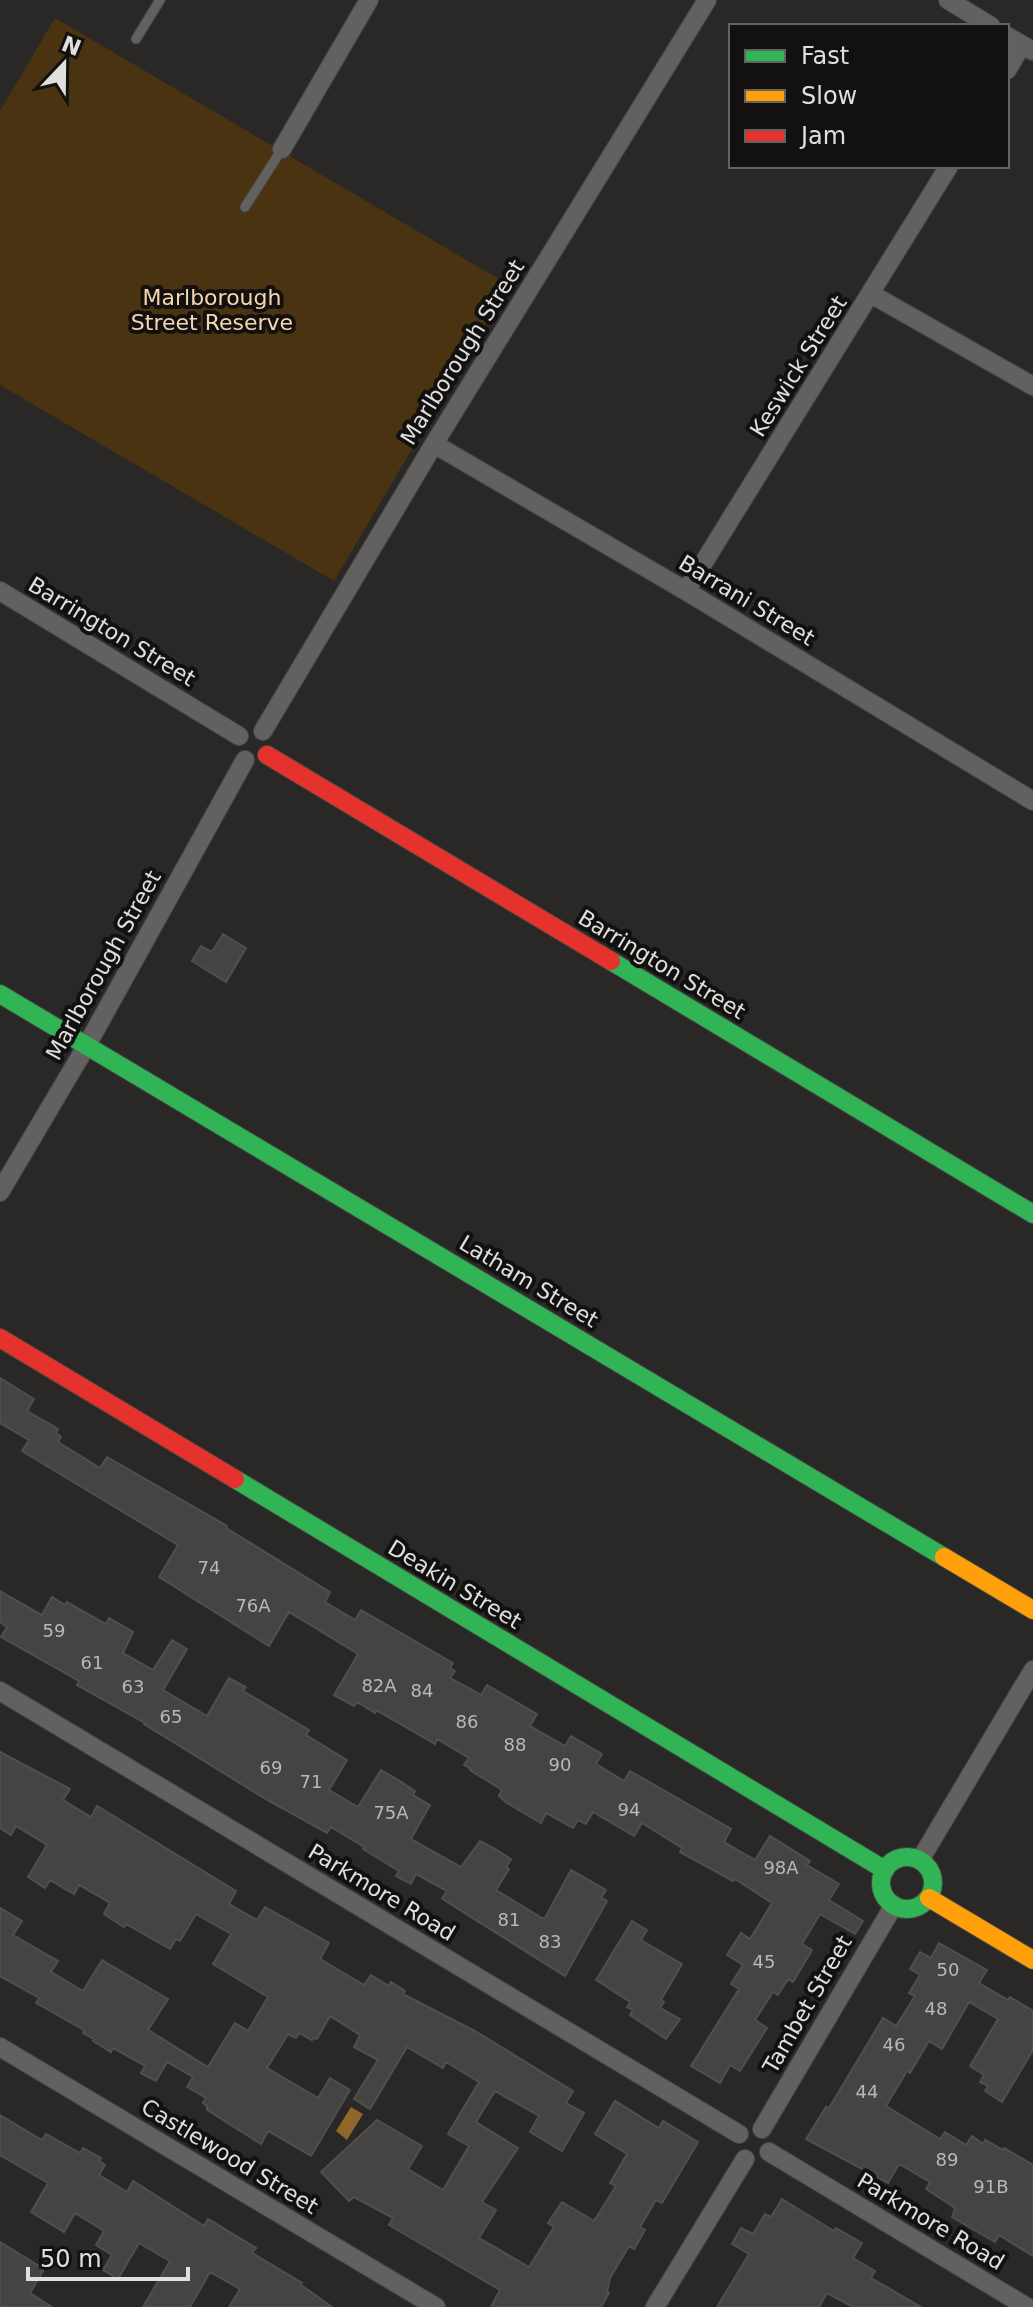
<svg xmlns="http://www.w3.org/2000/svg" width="1033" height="2307" font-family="'DejaVu Sans',sans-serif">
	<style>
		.green { fill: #4a3311 }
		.water { fill: #8f672b }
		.building { fill: #454443; stroke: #504f4e; stroke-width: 2 }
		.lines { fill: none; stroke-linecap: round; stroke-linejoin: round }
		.lane-casing { stroke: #474644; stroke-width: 11 }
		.street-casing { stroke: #474644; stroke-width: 20 }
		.fast-casing { stroke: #474644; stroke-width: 20 }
		.slow-casing { stroke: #474644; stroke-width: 20 }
		.jam-casing { stroke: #474644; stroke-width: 20 }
		.lane { stroke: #626160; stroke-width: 9 }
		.street { stroke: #626160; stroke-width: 18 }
		.fast { stroke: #30b455; stroke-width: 18 }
		.slow { stroke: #ff9f0a; stroke-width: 18 }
		.jam { stroke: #e5322d; stroke-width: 18 }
		.labels { text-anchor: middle; stroke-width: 8; stroke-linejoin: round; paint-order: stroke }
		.number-label { font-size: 18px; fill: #bab8b7 }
		.park-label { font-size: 22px; fill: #f5d6af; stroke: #12110f }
		.street-label { font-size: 22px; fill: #e1dfde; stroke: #12110f }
	</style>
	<rect width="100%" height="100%" fill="#292826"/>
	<path class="green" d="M 55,18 L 509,285 L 334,581 L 0,385 L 0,111 Z"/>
	<path class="water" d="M 351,2107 L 363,2114 L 347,2140 L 336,2131 Z"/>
	<path class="building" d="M 223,934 L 246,948 L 226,982 L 192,961 L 201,946 L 212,952 Z
		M 0,1378 L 34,1399 L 27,1411 L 58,1429 L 56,1433 L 61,1437 L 58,1442 L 100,1468 L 107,1457 L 227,1526 L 226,1528 L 330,1592 L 325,1602 L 355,1620 L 361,1610 L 453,1663 L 450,1668 L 455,1671 L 450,1678 L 481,1695 L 487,1685 L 537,1714 L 530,1726 L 565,1746 L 571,1736 L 602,1754 L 596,1764 L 624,1781 L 630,1771 L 731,1829 L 724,1842 L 755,1860 L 770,1836 L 810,1861 L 807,1865 L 839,1884 L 829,1900 L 863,1921 L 855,1934 L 820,1914 L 802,1944 L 812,1950 L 793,1982 L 788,1979 L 778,1995 L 773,1992 L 755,2020 L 767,2028 L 740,2071 L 730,2065 L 720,2083 L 691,2066 L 739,1989 L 731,1984 L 743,1965 L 727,1955 L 741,1933 L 750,1939 L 772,1903 L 735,1879 L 733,1881 L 680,1852 L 682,1848 L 642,1823 L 634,1836 L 593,1812 L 586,1824 L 578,1820 L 573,1828 L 546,1813 L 541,1823 L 507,1803 L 499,1796 L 502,1790 L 470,1770 L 471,1769 L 464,1765 L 469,1758 L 437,1739 L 435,1744 L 376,1710 L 375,1713 L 357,1702 L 354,1706 L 334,1695 L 358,1654 L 289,1612 L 269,1646 L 159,1577 L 178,1545 L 22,1451 L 29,1440 L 0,1423 Z
		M 0,1591 L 42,1615 L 52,1597 L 65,1605 L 67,1602 L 106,1624 L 109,1618 L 133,1632 L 123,1653 L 153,1670 L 172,1640 L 187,1649 L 163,1690 L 207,1716 L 229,1678 L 246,1687 L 243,1691 L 309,1730 L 306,1735 L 347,1760 L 329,1790 L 358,1807 L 381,1770 L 395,1778 L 415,1791 L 413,1795 L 430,1805 L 411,1839 L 461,1867 L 480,1841 L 497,1850 L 511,1859 L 506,1868 L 509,1869 L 496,1890 L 542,1918 L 545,1918 L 571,1870 L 606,1890 L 601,1898 L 607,1901 L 565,1976 L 447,1902 L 442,1898 L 447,1891 L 416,1874 L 411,1884 L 396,1876 L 399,1871 L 363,1849 L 364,1847 L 331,1827 L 327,1833 L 269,1801 L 144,1724 L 145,1723 L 77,1685 L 79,1681 L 1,1637 L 7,1627 L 0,1622 Z
		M 0,1752 L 70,1789 L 63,1800 L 91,1817 L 97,1806 L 236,1891 L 229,1904 L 257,1920 L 265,1907 L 329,1943 L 320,1959 L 364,1985 L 371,1975 L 389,1986 L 391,1982 L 405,1991 L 403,1994 L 475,2031 L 573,2091 L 566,2103 L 584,2113 L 562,2151 L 530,2132 L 539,2116 L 495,2091 L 476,2122 L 518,2148 L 482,2202 L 496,2210 L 479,2238 L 529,2267 L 554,2227 L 548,2223 L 562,2202 L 594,2221 L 616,2186 L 610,2183 L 627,2154 L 595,2134 L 615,2101 L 659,2128 L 663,2121 L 698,2142 L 662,2203 L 656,2200 L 640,2227 L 645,2230 L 634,2249 L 629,2246 L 610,2278 L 607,2292 L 609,2293 L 601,2307 L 491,2307 L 500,2290 L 389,2225 L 393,2218 L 354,2197 L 349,2201 L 321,2172 L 377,2120 L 422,2146 L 408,2169 L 443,2190 L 469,2146 L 448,2134 L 479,2082 L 446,2062 L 443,2068 L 407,2047 L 370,2109 L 354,2099 L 378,2060 L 354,2047 L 360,2035 L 330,2016 L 317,2039 L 314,2038 L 312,2040 L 299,2033 L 296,2038 L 288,2034 L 267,2068 L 318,2098 L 330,2078 L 350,2090 L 311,2156 L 268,2131 L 261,2144 L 207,2110 L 207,2106 L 203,2103 L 206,2098 L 187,2087 L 193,2077 L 167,2062 L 156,2081 L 141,2073 L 145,2066 L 113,2048 L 111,2052 L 93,2041 L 94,2039 L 83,2033 L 84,2030 L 36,2003 L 39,1998 L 0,1976 L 0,1908 L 22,1921 L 13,1935 L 58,1961 L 51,1972 L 83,1991 L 102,1960 L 168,1999 L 148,2030 L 208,2067 L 235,2023 L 248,2031 L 268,1997 L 213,1964 L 231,1934 L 196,1914 L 180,1941 L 176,1939 L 170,1949 L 126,1924 L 124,1927 L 104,1914 L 110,1903 L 79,1885 L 74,1894 L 50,1880 L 45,1888 L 28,1877 L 47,1845 L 16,1826 L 11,1835 L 0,1828 Z
		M 632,1921 L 647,1930 L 641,1940 L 682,1964 L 661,2000 L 664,2002 L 660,2008 L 680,2019 L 666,2039 L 630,2015 L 633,2010 L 627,2007 L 630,2002 L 596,1980 Z
		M 939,1943 L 987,1970 L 979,1983 L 1008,2000 L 1010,1997 L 1033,2011 L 1033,2050 L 1002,2102 L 985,2091 L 988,2086 L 980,2082 L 984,2075 L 970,2066 L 998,2019 L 969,2002 L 942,2049 L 929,2041 L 910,2073 L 907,2071 L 886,2106 L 940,2139 L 945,2132 L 966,2145 L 972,2136 L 983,2144 L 985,2140 L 1003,2150 L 1004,2148 L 1033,2165 L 1033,2256 L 999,2235 L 995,2242 L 952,2217 L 955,2208 L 926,2189 L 930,2182 L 899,2164 L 888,2183 L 806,2139 L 826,2107 L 829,2108 L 883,2018 L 896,2026 L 915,1996 L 909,1993 L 920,1975 L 910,1969 L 920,1952 L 931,1958 Z
		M 0,2115 L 42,2140 L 46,2134 L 80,2153 L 83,2148 L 101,2158 L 99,2161 L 105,2165 L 99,2175 L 127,2192 L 133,2181 L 204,2226 L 208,2219 L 256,2248 L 252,2253 L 302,2283 L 301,2285 L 332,2307 L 229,2307 L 240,2289 L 210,2272 L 190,2307 L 143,2307 L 170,2261 L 139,2243 L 118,2279 L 103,2270 L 112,2255 L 96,2245 L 104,2231 L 75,2213 L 64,2232 L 31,2212 L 48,2183 L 0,2155 Z
		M 782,2199 L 834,2231 L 836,2228 L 862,2243 L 853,2258 L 875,2271 L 871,2278 L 921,2307 L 853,2307 L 827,2293 L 819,2307 L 717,2307 L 749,2254 L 732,2244 L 741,2228 L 753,2234 L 765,2214 L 771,2217 Z
		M 0,2242 L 44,2269 L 30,2293 L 52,2307 L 0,2307 Z"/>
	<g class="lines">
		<defs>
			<path id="lane" d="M 136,39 L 160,0
				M 245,207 L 282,149"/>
			<path id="street" d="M 948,0 L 991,26
				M 1007,36 L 1033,51
				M 1007,70 L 1022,45
				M 282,149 L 369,0
				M 871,294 L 1033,386
				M 434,444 L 686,591 L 1033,801
				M 0,591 L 239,736
				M 686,591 L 949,166
				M 263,731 L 434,444 L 707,0
				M 0,1192 L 87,1045 L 245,760
				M 0,1691 L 739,2134
				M 920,1860 L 1033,1670
				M 0,2047 L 436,2307
				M 762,2129 L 894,1905
				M 769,2152 L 1027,2307
				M 655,2307 L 745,2159"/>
			<path id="fast" d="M 611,961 L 1033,1214
				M 0,994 L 944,1557
				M 235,1479 L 885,1870
				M881 1883a26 26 0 1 1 52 0a26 26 0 1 1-52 0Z"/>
			<path id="slow" d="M 944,1557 L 1033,1610
				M 929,1898 L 1033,1960"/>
			<path id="jam" d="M 267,755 L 611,961
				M 0,1338 L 235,1479"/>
		</defs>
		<use href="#lane" class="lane-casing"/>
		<use href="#street" class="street-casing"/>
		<use href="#fast" class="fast-casing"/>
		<use href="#slow" class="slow-casing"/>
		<use href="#jam" class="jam-casing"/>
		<use href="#lane" class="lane"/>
		<use href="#street" class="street"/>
		<use href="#fast" class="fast"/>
		<use href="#slow" class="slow"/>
		<use href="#jam" class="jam"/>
	</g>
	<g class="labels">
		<g class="number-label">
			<text x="209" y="1574">74</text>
			<text x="253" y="1612">76A</text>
			<text x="54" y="1637">59</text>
			<text x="92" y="1669">61</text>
			<text x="379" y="1692">82A</text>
			<text x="133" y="1693">63</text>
			<text x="422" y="1697">84</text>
			<text x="171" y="1723">65</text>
			<text x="467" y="1728">86</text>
			<text x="515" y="1751">88</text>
			<text x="560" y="1771">90</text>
			<text x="271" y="1774">69</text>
			<text x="311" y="1788">71</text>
			<text x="629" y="1816">94</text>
			<text x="391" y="1819">75A</text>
			<text x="781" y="1874">98A</text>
			<text x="509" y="1926">81</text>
			<text x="550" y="1948">83</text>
			<text x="764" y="1968">45</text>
			<text x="948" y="1976">50</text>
			<text x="936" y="2015">48</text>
			<text x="894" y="2051">46</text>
			<text x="867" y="2098">44</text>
			<text x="947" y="2166">89</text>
			<text x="991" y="2193">91B</text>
		</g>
		<g class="park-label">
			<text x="212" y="305">Marlborough<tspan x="212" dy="25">Street Reserve</tspan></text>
		</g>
		<g class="street-label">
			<text transform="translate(462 352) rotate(-58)" y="8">Marlborough Street</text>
			<text transform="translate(798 366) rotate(-58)" y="8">Keswick Street</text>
			<text transform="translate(747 600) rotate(31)" y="8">Barrani Street</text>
			<text transform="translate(112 631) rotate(31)" y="8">Barrington Street</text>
			<text transform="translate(662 964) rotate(31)" y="8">Barrington Street</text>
			<text transform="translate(103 965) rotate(-61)" y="8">Marlborough Street</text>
			<text transform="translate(529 1281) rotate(31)" y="8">Latham Street</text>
			<text transform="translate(455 1584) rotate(31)" y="8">Deakin Street</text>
			<text transform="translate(382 1892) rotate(31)" y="8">Parkmore Road</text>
			<text transform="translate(807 2004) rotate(-60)" y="8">Tambet Street</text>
			<text transform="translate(230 2156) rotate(31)" y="8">Castlewood Street</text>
			<text transform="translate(931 2221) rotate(31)" y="8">Parkmore Road</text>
		</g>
	</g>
	<rect x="729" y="24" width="280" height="144" fill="#12110f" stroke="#656362" stroke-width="2"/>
	<rect x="745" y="50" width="40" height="12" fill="#30b455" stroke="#656362" stroke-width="2"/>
	<text x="801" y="64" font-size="24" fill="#e1dfde">Fast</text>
	<rect x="745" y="90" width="40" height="12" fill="#ff9f0a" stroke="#656362" stroke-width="2"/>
	<text x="801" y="104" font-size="24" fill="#e1dfde">Slow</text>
	<rect x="745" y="130" width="40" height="12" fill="#e5322d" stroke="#656362" stroke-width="2"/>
	<text x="801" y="144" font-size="24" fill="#e1dfde">Jam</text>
	<g transform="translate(64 64) rotate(22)" stroke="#12110f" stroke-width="6" paint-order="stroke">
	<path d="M0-6L14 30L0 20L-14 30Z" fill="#e1dfde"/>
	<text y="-12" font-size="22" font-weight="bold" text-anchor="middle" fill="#e1dfde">N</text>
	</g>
	<path d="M28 2267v12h160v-12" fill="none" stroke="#e1dfde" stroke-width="4"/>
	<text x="40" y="2267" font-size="24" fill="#e1dfde" stroke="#12110f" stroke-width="6" paint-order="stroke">50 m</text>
</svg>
